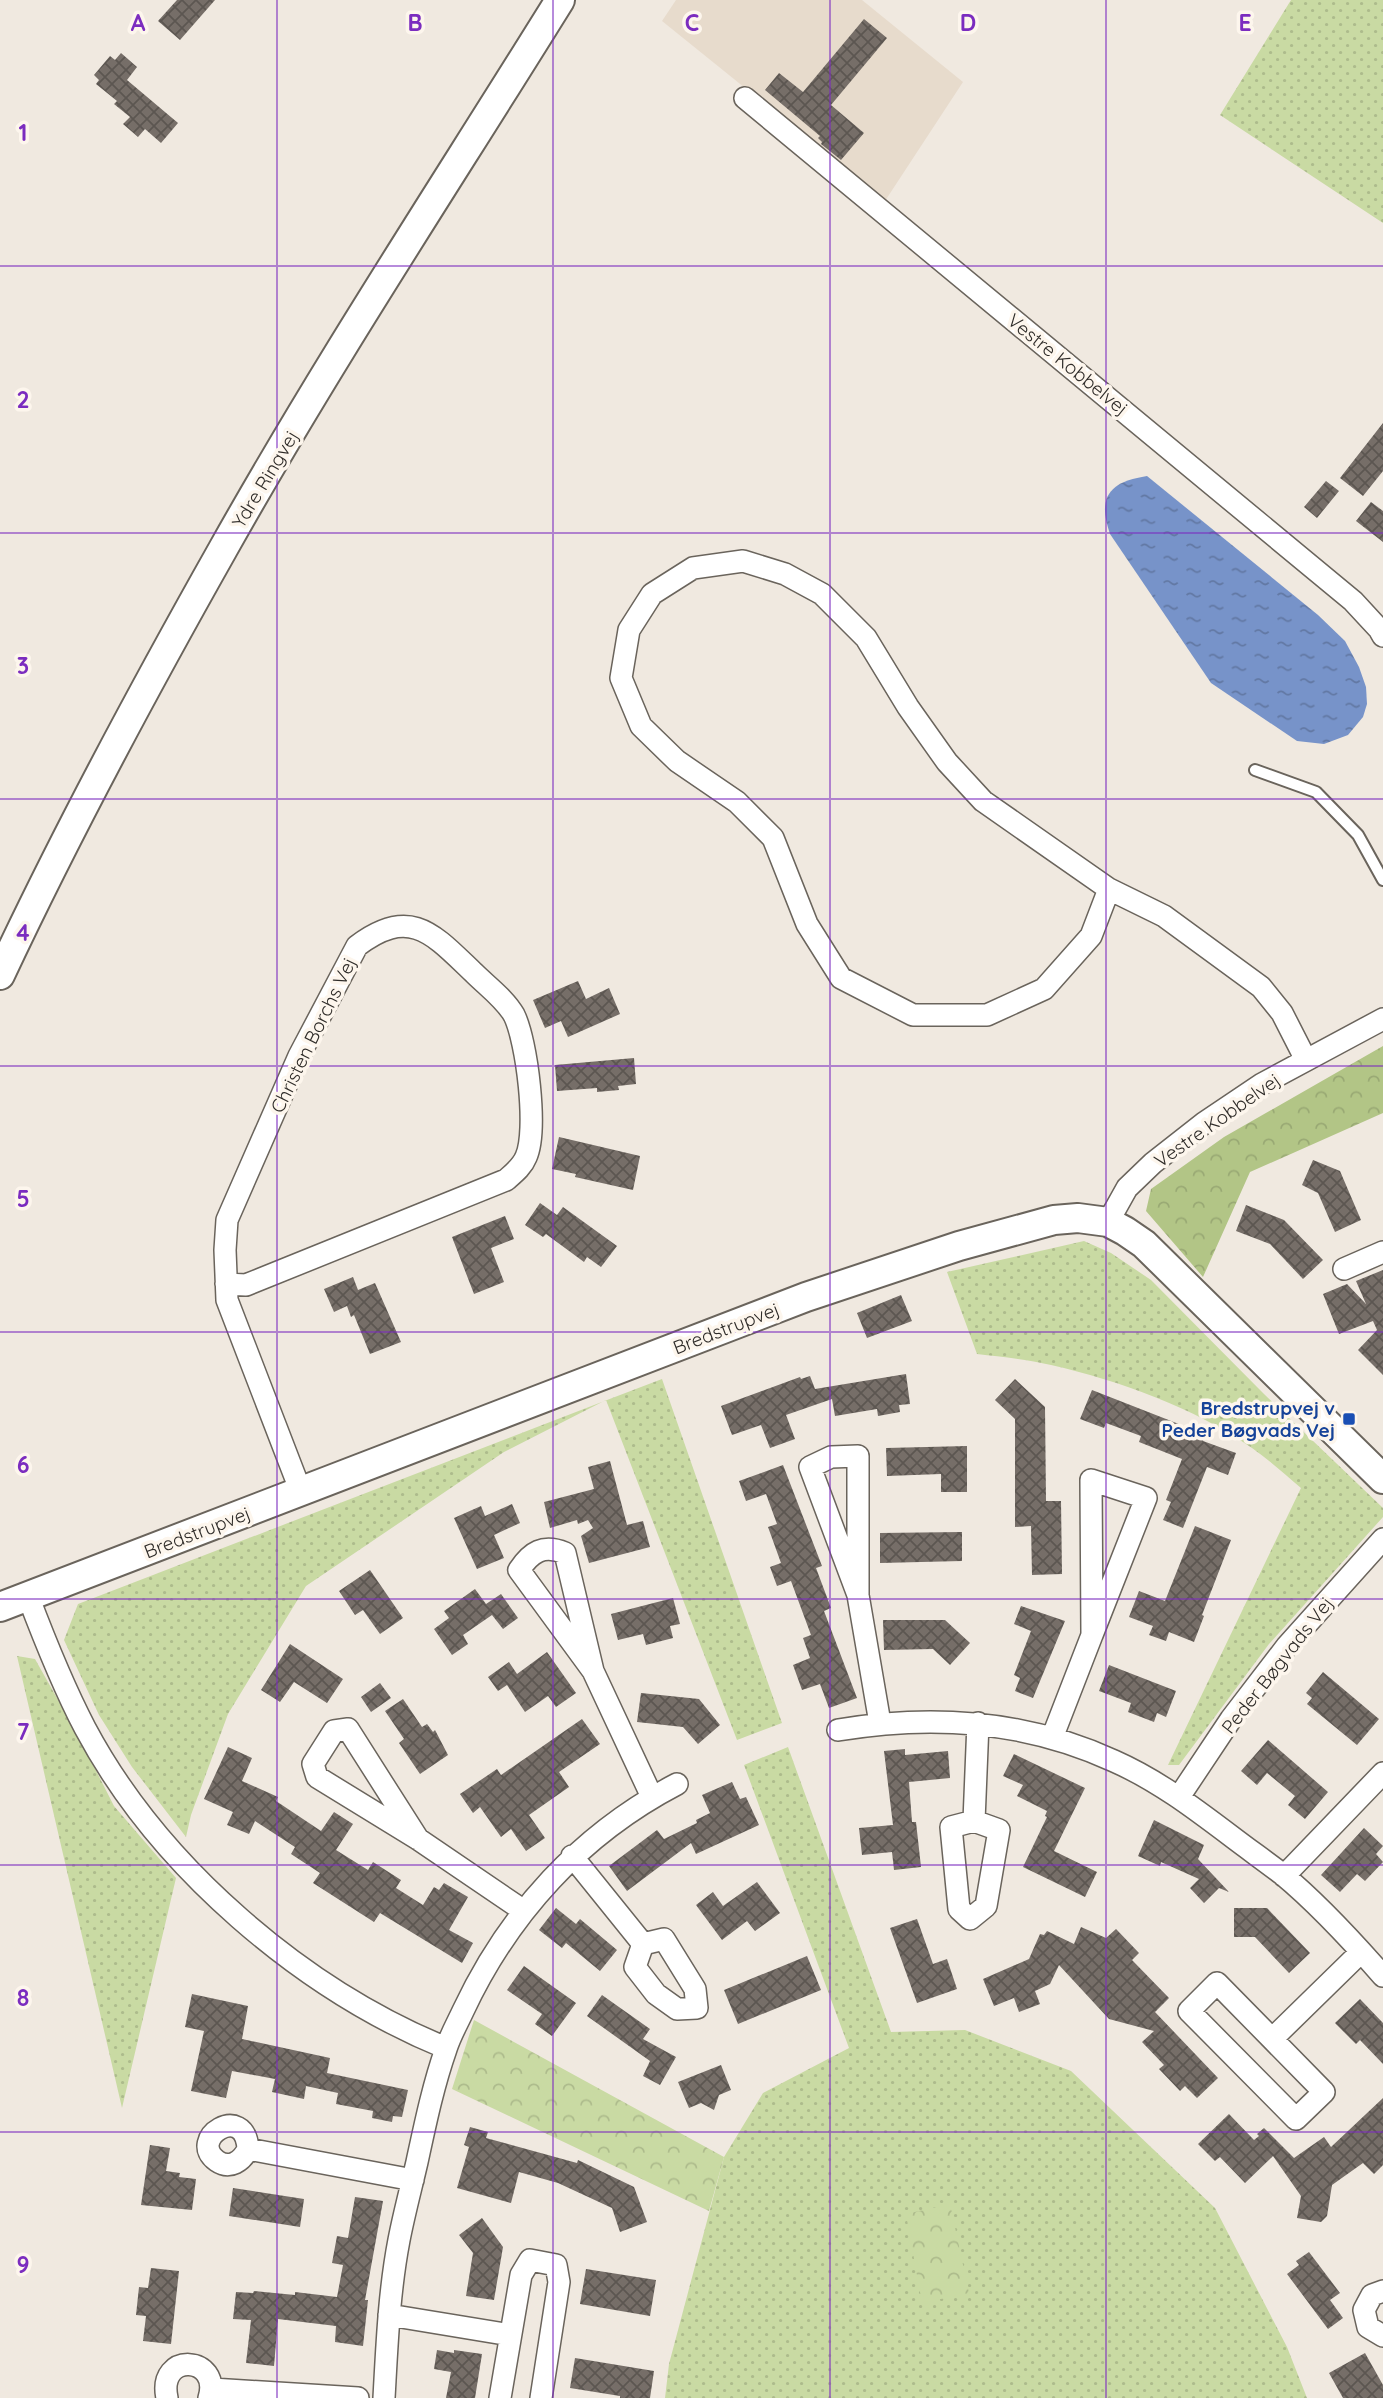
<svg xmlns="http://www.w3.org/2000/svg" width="1383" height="2398" font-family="Quicksand,sans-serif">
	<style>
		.built { fill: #e7dbcc }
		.grass { fill: url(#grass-dots) }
		.forest { fill: url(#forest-crowns) }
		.park { fill: url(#park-crowns) }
		.water { fill: url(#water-ripples) }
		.building { fill: url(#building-cross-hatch) }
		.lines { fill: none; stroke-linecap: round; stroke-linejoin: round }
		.lane-casing { stroke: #6a645c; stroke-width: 14 }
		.street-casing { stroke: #6a645c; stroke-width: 24 }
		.secondary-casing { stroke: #6a645c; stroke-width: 32 }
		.lane { stroke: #fff; stroke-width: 10 }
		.street { stroke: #fff; stroke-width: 21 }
		.secondary { stroke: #fff; stroke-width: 28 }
		.grid { fill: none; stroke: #7b2cbf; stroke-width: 2; stroke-opacity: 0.55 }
		.transit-dot { fill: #1a4fb4; stroke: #fdf6ed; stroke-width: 2.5 }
		.labels { text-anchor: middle; stroke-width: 7; stroke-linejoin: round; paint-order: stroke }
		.street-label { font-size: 19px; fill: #2f2c29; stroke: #fdf6ed }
		.transit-label { font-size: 19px; font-weight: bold; fill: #164399; stroke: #fdf6ed; text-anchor: end }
		.grid-label { font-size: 23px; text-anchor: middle; font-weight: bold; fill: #7b2cbf; stroke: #fdf6ed; stroke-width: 7; stroke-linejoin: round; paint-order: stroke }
	</style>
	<defs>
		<pattern id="grass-dots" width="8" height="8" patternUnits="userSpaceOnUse" patternTransform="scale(1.75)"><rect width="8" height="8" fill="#c9daa3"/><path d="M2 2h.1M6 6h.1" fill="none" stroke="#adbb8c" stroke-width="1.8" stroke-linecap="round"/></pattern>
		<pattern id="forest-crowns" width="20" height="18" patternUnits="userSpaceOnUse" patternTransform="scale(1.75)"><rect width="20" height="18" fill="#b2c586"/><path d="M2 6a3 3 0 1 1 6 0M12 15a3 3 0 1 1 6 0" fill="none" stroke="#99a974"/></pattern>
		<pattern id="park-crowns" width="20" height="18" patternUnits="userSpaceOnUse" patternTransform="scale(1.75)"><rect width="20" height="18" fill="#c9daa3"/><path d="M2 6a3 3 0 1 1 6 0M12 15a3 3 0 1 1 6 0" fill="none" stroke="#adbb8c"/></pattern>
		<pattern id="water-ripples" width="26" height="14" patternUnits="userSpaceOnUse" patternTransform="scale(1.75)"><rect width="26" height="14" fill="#7793c9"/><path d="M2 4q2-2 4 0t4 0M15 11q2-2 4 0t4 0" fill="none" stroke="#6278a3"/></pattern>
		<pattern id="building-cross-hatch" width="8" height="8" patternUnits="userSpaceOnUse" patternTransform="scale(1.75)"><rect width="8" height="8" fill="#766e68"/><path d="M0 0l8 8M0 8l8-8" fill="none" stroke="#5c5651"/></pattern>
	</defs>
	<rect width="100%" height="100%" fill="#f0e9e0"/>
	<path class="built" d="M 676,0 L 862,0 L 963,82 L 885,201 L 662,21 Z"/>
	<path class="grass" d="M 1291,0 L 1383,0 L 1383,223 L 1220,115 Z
		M 1084,1241 L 1111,1253 L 1151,1280 L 1263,1393 L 1383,1508 L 1383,1517 L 1269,1644 L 1179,1765 L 1168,1765 L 1301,1488 C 1285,1474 1269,1460 1252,1448 C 1193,1407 1120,1381 1051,1365 C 1027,1359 1001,1357 977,1354 L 947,1272 Z
		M 662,1379 L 782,1723 L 737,1740 L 606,1400 L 504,1452 L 306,1586 L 228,1714 L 191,1815 L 186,1837 L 132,1767 L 99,1715 L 64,1640 L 78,1604 L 607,1400 Z
		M 17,1656 L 35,1659 L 80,1739 L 114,1806 L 176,1878 L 122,2108 Z
		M 788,1747 L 891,2032 L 965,2030 L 1071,2071 L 1215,2208 L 1287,2347 L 1307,2398 L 665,2398 L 669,2364 L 724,2157 L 763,2093 L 849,2048 L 744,1765 Z"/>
	<path class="forest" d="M 1383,1046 L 1383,1113 L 1250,1172 L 1203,1277 L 1146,1211 L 1151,1189 L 1224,1137 Z"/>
	<path class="park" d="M 474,2020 L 724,2157 L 709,2211 L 452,2089 Z
		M 950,2204 L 969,2293 L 922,2303 L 906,2214 Z"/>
	<path class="water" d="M 1147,476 L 1318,615 L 1345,641 L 1359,667 L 1366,687 L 1367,704 L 1363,717 L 1348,735 L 1324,744 L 1297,741 L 1211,683 L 1110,534 C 1097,497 1109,482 1147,476 Z"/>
	<path class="building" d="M 177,0 L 215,0 L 180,40 L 158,21 Z
		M 864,19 L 887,38 L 831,105 L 864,133 L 841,160 L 821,144 L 822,142 L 818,138 L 820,136 L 765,90 L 779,73 L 803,92 Z
		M 121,53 L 137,67 L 127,80 L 178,123 L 161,143 L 145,129 L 138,137 L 123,124 L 130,117 L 114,104 L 117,101 L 96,84 L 99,80 L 94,75 L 110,56 L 115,60 Z
		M 1383,423 L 1383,471 L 1363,496 L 1340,478 Z
		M 1326,481 L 1339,491 L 1317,518 L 1304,507 Z
		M 1371,502 L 1383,511 L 1383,542 L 1356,521 Z
		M 578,981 L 586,999 L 609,988 L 620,1014 L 568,1037 L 561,1021 L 545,1028 L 533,1000 Z
		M 634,1058 L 636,1084 L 618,1086 L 619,1090 L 597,1092 L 597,1088 L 557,1091 L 555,1065 Z
		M 559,1137 L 640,1156 L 633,1190 L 575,1177 L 576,1174 L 552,1169 Z
		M 1313,1160 L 1340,1171 L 1361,1220 L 1335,1232 L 1318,1193 L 1302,1185 Z
		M 540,1203 L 557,1215 L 563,1207 L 617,1246 L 601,1267 L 587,1257 L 584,1262 L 546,1234 L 543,1237 L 525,1225 Z
		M 1246,1205 L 1284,1220 L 1323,1260 L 1303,1279 L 1270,1244 L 1236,1231 Z
		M 505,1216 L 514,1239 L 491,1248 L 504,1282 L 474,1294 L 452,1237 Z
		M 1383,1270 L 1383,1375 L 1358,1350 L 1377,1330 L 1373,1321 L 1339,1334 L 1323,1294 L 1347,1284 L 1366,1304 L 1356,1281 Z
		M 353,1277 L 358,1290 L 375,1283 L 401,1342 L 370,1354 L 354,1315 L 351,1317 L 347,1306 L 334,1312 L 324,1289 Z
		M 901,1295 L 912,1321 L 867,1338 L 857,1313 Z
		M 906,1374 L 910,1404 L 899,1405 L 900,1412 L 878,1416 L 877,1409 L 835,1416 L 832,1399 L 786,1415 L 795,1439 L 770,1448 L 761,1425 L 732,1435 L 721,1406 L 800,1377 L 801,1379 L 810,1376 L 815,1389 Z
		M 1015,1379 L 1045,1407 L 1046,1501 L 1061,1501 L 1062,1574 L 1032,1575 L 1031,1526 L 1015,1527 L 1015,1419 L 995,1400 Z
		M 1092,1390 L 1189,1428 L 1191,1423 L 1207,1429 L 1203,1441 L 1236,1453 L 1228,1475 L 1207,1467 L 1183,1528 L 1163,1520 L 1171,1502 L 1166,1500 L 1182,1459 L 1139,1442 L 1141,1436 L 1106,1423 L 1104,1428 L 1080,1419 Z
		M 967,1446 L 967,1492 L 941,1492 L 941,1474 L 887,1476 L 886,1448 Z
		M 610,1461 L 627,1525 L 643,1521 L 650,1547 L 589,1563 L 581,1536 L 593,1528 L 588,1520 L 578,1524 L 577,1520 L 550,1528 L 544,1502 L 594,1489 L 588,1467 Z
		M 783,1465 L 822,1566 L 816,1568 L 831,1608 L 824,1611 L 857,1698 L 829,1708 L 820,1684 L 802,1690 L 793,1665 L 810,1658 L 803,1638 L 811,1635 L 791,1581 L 777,1586 L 770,1567 L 781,1563 L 768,1527 L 777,1524 L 766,1494 L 746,1501 L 739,1481 Z
		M 512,1504 L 520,1523 L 494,1535 L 504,1558 L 477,1569 L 454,1518 L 481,1506 L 485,1516 Z
		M 1195,1526 L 1231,1540 L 1202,1615 L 1204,1616 L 1194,1642 L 1169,1632 L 1166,1641 L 1149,1635 L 1153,1626 L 1129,1617 L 1139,1591 L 1165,1601 Z
		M 962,1532 L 962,1561 L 880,1563 L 880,1533 Z
		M 370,1570 L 403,1618 L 380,1634 L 363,1610 L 355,1615 L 339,1591 Z
		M 475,1589 L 486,1604 L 501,1594 L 518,1618 L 503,1629 L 492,1615 L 463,1635 L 468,1644 L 452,1655 L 434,1629 L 449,1618 L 444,1611 Z
		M 673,1598 L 680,1624 L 670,1626 L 673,1638 L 646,1645 L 643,1634 L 618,1640 L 611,1614 Z
		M 1021,1606 L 1065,1621 L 1033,1698 L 1015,1691 L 1020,1678 L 1014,1675 L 1031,1631 L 1014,1624 Z
		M 883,1620 L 945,1620 L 970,1643 L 950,1665 L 933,1649 L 884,1650 Z
		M 290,1644 L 343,1679 L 327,1703 L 294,1682 L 280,1702 L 261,1690 Z
		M 547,1652 L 576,1693 L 556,1707 L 548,1696 L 525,1712 L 507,1685 L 498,1691 L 488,1677 L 509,1662 L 517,1674 Z
		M 1109,1665 L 1176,1691 L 1166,1717 L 1157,1713 L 1154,1722 L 1128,1712 L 1131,1703 L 1099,1691 Z
		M 1323,1672 L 1379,1719 L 1357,1745 L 1307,1704 L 1312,1698 L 1306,1693 Z
		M 380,1683 L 391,1698 L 371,1712 L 361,1697 Z
		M 641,1693 L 699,1699 L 720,1725 L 698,1744 L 683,1727 L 637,1722 Z
		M 403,1699 L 422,1727 L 427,1724 L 433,1732 L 435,1730 L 448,1755 L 420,1774 L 399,1743 L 404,1739 L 385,1711 Z
		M 582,1719 L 600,1744 L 559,1772 L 569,1787 L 529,1815 L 545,1838 L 526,1851 L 511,1829 L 501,1837 L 480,1807 L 473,1813 L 460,1794 L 497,1769 L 501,1775 Z
		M 1268,1740 L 1328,1792 L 1305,1819 L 1288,1805 L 1295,1796 L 1267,1773 L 1257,1785 L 1241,1771 Z
		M 228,1747 L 252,1758 L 242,1781 L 278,1797 L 276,1801 L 321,1831 L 334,1812 L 353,1824 L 336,1850 L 368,1870 L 373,1862 L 401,1880 L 396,1888 L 423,1905 L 434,1887 L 439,1890 L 444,1883 L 468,1897 L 449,1930 L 473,1943 L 462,1963 L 380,1913 L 374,1922 L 313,1883 L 320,1873 L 291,1854 L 295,1847 L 255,1821 L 249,1834 L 227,1825 L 233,1812 L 204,1799 Z
		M 905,1749 L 905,1755 L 948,1751 L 950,1778 L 909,1782 L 912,1822 L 916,1822 L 921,1867 L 894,1870 L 892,1852 L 862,1855 L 859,1828 L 893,1825 L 884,1751 Z
		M 1014,1754 L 1085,1788 L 1054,1851 L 1097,1872 L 1085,1897 L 1023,1867 L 1047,1817 L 1045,1816 L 1047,1811 L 1017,1796 L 1023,1785 L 1003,1776 Z
		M 732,1782 L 740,1799 L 746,1797 L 759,1825 L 696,1854 L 691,1843 L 627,1891 L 609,1866 L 657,1830 L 664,1839 L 697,1823 L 696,1820 L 710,1813 L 702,1795 Z
		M 1154,1820 L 1204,1845 L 1198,1859 L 1229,1892 L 1219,1888 L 1204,1903 L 1190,1888 L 1199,1879 L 1161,1862 L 1160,1866 L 1138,1856 Z
		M 1364,1828 L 1383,1846 L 1376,1854 L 1383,1862 L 1365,1881 L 1357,1874 L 1340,1892 L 1321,1875 Z
		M 757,1882 L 780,1913 L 755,1931 L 747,1921 L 722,1940 L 696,1905 L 713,1892 L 723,1906 Z
		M 556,1908 L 576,1924 L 580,1919 L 617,1950 L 600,1971 L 566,1943 L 562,1948 L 539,1930 Z
		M 1234,1908 L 1267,1908 L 1310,1953 L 1289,1973 L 1255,1937 L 1234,1937 Z
		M 917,1919 L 933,1964 L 947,1959 L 957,1989 L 917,2003 L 890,1928 Z
		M 1081,1927 L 1106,1938 L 1116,1929 L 1139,1953 L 1132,1960 L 1169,1998 L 1155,2012 L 1218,2078 L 1197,2098 L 1185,2086 L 1180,2091 L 1159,2069 L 1164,2065 L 1142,2042 L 1154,2031 L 1109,2019 L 1059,1965 L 1050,1984 L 1035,1991 L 1040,2004 L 1019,2012 L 1014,1998 L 994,2006 L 983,1979 L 1029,1959 L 1040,1934 L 1044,1935 L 1047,1931 L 1074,1944 Z
		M 807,1956 L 821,1990 L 738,2024 L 724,1990 Z
		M 524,1966 L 576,2003 L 552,2036 L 535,2024 L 542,2014 L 507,1990 Z
		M 192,1994 L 248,2006 L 242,2039 L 330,2058 L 327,2073 L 408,2090 L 402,2117 L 393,2116 L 392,2122 L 372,2118 L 373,2111 L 336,2104 L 338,2093 L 306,2086 L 304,2099 L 272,2092 L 275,2079 L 232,2071 L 226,2098 L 191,2091 L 204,2031 L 185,2027 Z
		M 602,1995 L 650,2029 L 643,2039 L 676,2057 L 660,2085 L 643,2076 L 650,2061 L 587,2016 Z
		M 1360,1999 L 1383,2023 L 1383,2064 L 1360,2040 L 1356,2044 L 1335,2023 Z
		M 721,2065 L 731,2090 L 719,2095 L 714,2110 L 701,2103 L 689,2108 L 678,2082 Z
		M 1383,2098 L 1383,2165 L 1374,2174 L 1363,2163 L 1332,2185 L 1327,2216 L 1321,2222 L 1297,2218 L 1301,2196 L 1273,2156 L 1245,2183 L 1220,2157 L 1215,2161 L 1198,2144 L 1229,2114 L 1254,2140 L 1259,2136 L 1257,2134 L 1264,2128 L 1294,2158 L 1324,2137 L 1331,2147 Z
		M 470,2127 L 488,2132 L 486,2138 L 577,2163 L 578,2160 L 634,2187 L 647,2222 L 620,2232 L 612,2208 L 558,2183 L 519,2172 L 511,2203 L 457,2188 L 469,2147 L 464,2145 Z
		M 150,2145 L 170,2148 L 166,2171 L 180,2173 L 179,2177 L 196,2179 L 192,2210 L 141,2205 Z
		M 233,2188 L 304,2199 L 300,2227 L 229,2216 Z
		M 355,2197 L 383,2201 L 365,2300 L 368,2300 L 363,2346 L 335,2342 L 336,2326 L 278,2319 L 274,2366 L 246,2363 L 251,2320 L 233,2319 L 236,2292 L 253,2293 L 254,2291 L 295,2295 L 295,2292 L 337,2297 L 343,2265 L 332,2263 L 337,2236 L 348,2238 Z
		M 482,2218 L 503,2247 L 494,2300 L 466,2296 L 473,2253 L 459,2235 Z
		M 1309,2252 L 1340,2293 L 1330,2300 L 1343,2318 L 1328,2329 L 1287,2274 L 1299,2265 L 1296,2261 Z
		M 151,2268 L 179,2271 L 171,2344 L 143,2341 L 146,2316 L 136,2315 L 139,2287 L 148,2288 Z
		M 586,2269 L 656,2280 L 650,2316 L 580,2304 Z
		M 437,2350 L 454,2353 L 454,2350 L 482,2354 L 475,2398 L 446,2398 L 451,2372 L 434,2369 Z
		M 1365,2353 L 1383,2385 L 1383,2398 L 1343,2398 L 1329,2373 Z
		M 575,2358 L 654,2371 L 650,2398 L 620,2398 L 620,2396 L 570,2388 Z"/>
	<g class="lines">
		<defs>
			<path id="lane" d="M 1255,770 L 1316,792 L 1358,835 L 1383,880"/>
			<path id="street" d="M 745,98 L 1353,601 L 1379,629 L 1383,636
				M 1109,889 L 983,801 L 947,762 L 908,707 L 866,638 L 822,594 L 785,574 L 743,561 L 693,568 L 652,594 L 629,630 L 621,678 L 641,726 L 677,761 L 737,802 L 773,838 L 807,924 L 841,978 L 913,1015 L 987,1015 L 1044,989 L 1091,936 L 1109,889 L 1164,916 L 1261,987 L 1282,1013 L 1306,1060
				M 1108,1222 L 1127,1188 L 1153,1163 L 1204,1123 L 1262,1084 L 1383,1019
				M 1344,1269 L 1383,1252
				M 226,1284 L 246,1285 L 506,1180 C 514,1173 522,1167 526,1157 C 538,1131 527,1041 514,1015 C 505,999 487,986 474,973 C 434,935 411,905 357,946 L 299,1056 L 227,1220 L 225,1250 L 227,1300 L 301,1492
				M 858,1595 L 858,1456 L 831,1457 L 810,1467 L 858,1595 L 880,1723
				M 28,1596 C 45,1641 63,1686 85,1728 C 159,1867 302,1989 446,2048
				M 593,1671 L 519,1570 C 531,1552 543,1544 565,1553 L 593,1671 L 652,1797
				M 838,1730 C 932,1714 1027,1721 1114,1761 C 1157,1780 1194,1808 1231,1836 C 1248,1849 1265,1861 1282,1874 C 1316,1902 1354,1943 1383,1976
				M 1052,1738 L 1092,1635 L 1091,1480 L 1146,1498 L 1092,1635
				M 1179,1797 L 1231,1719 L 1287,1646 L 1383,1539
				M 974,1821 L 999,1830 L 986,1906 L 970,1919 L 959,1909 L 951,1827 L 974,1821 L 978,1723
				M 418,1839 L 348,1729 L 334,1731 L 313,1764 L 317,1777 L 418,1839 L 524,1911
				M 572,1856 L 643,1944 L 635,1967 L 656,1994 L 677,2009 L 697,2008 L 695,1989 L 664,1939 L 643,1944
				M 1284,1876 L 1383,1773
				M 1272,2039 L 1217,1983 L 1189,2011 L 1296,2119 L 1324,2092 L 1272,2039 L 1361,1952
				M 248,2149 C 245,2101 186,2139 217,2161 C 230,2170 242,2161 248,2149 L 413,2180
				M 1383,2291 L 1372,2295 L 1364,2310 L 1368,2327 L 1383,2336
				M 389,2315 L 510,2335
				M 212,2389 L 358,2398
				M 167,2398 C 157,2351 222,2356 209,2398
				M 384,2398 C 387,2345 389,2292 399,2240 C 404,2214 411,2188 417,2162 C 425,2125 433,2086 446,2049 C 450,2036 457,2024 463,2011 C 509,1913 581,1834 677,1784
				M 500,2398 L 521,2275 L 530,2260 L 556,2265 L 559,2282 L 541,2398"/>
			<path id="secondary" d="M 0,975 C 68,830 144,689 223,549 C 328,362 447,182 560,0
				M 0,1607 L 806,1297 L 959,1246 L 1054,1220 L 1078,1218 L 1108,1222 L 1125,1231 L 1144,1244 L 1383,1479"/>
		</defs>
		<use href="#lane" class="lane-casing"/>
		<use href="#street" class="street-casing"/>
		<use href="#secondary" class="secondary-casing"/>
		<use href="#lane" class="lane"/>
		<use href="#street" class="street"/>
		<use href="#secondary" class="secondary"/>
	</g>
	<path class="grid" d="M 277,0 L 277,2398M 553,0 L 553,2398M 830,0 L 830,2398M 1106,0 L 1106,2398M 0,266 L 1383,266M 0,533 L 1383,533M 0,799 L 1383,799M 0,1066 L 1383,1066M 0,1332 L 1383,1332M 0,1599 L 1383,1599M 0,1865 L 1383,1865M 0,2132 L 1383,2132"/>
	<rect class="transit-dot" x="1342" y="1412" width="14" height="14" rx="3.5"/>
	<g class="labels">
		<g class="street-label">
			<text transform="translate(1068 364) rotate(39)" y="7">Vestre Kobbelvej</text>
			<text transform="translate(265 479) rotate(-59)" y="7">Ydre Ringvej</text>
			<text transform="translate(313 1035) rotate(-64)" y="7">Christen Borchs Vej</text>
			<text transform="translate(1217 1120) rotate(-35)" y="7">Vestre Kobbelvej</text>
			<text transform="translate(726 1328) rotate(-21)" y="7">Bredstrupvej</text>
			<text transform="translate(197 1532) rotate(-21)" y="7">Bredstrupvej</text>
			<text transform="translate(1277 1665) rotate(-52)" y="7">Peder Bøgvads Vej</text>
		</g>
		<g class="transit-label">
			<text x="1335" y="1415">Bredstrupvej v<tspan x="1335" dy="22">Peder Bøgvads Vej</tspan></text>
		</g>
	</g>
	<g class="grid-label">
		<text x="138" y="31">A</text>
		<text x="415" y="31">B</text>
		<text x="692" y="31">C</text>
		<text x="968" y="31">D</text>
		<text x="1245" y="31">E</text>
		<text x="23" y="141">1</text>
		<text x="23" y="408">2</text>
		<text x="23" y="674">3</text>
		<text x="23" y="941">4</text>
		<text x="23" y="1207">5</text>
		<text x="23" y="1473">6</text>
		<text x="23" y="1740">7</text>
		<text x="23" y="2006">8</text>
		<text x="23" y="2273">9</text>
	</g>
</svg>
